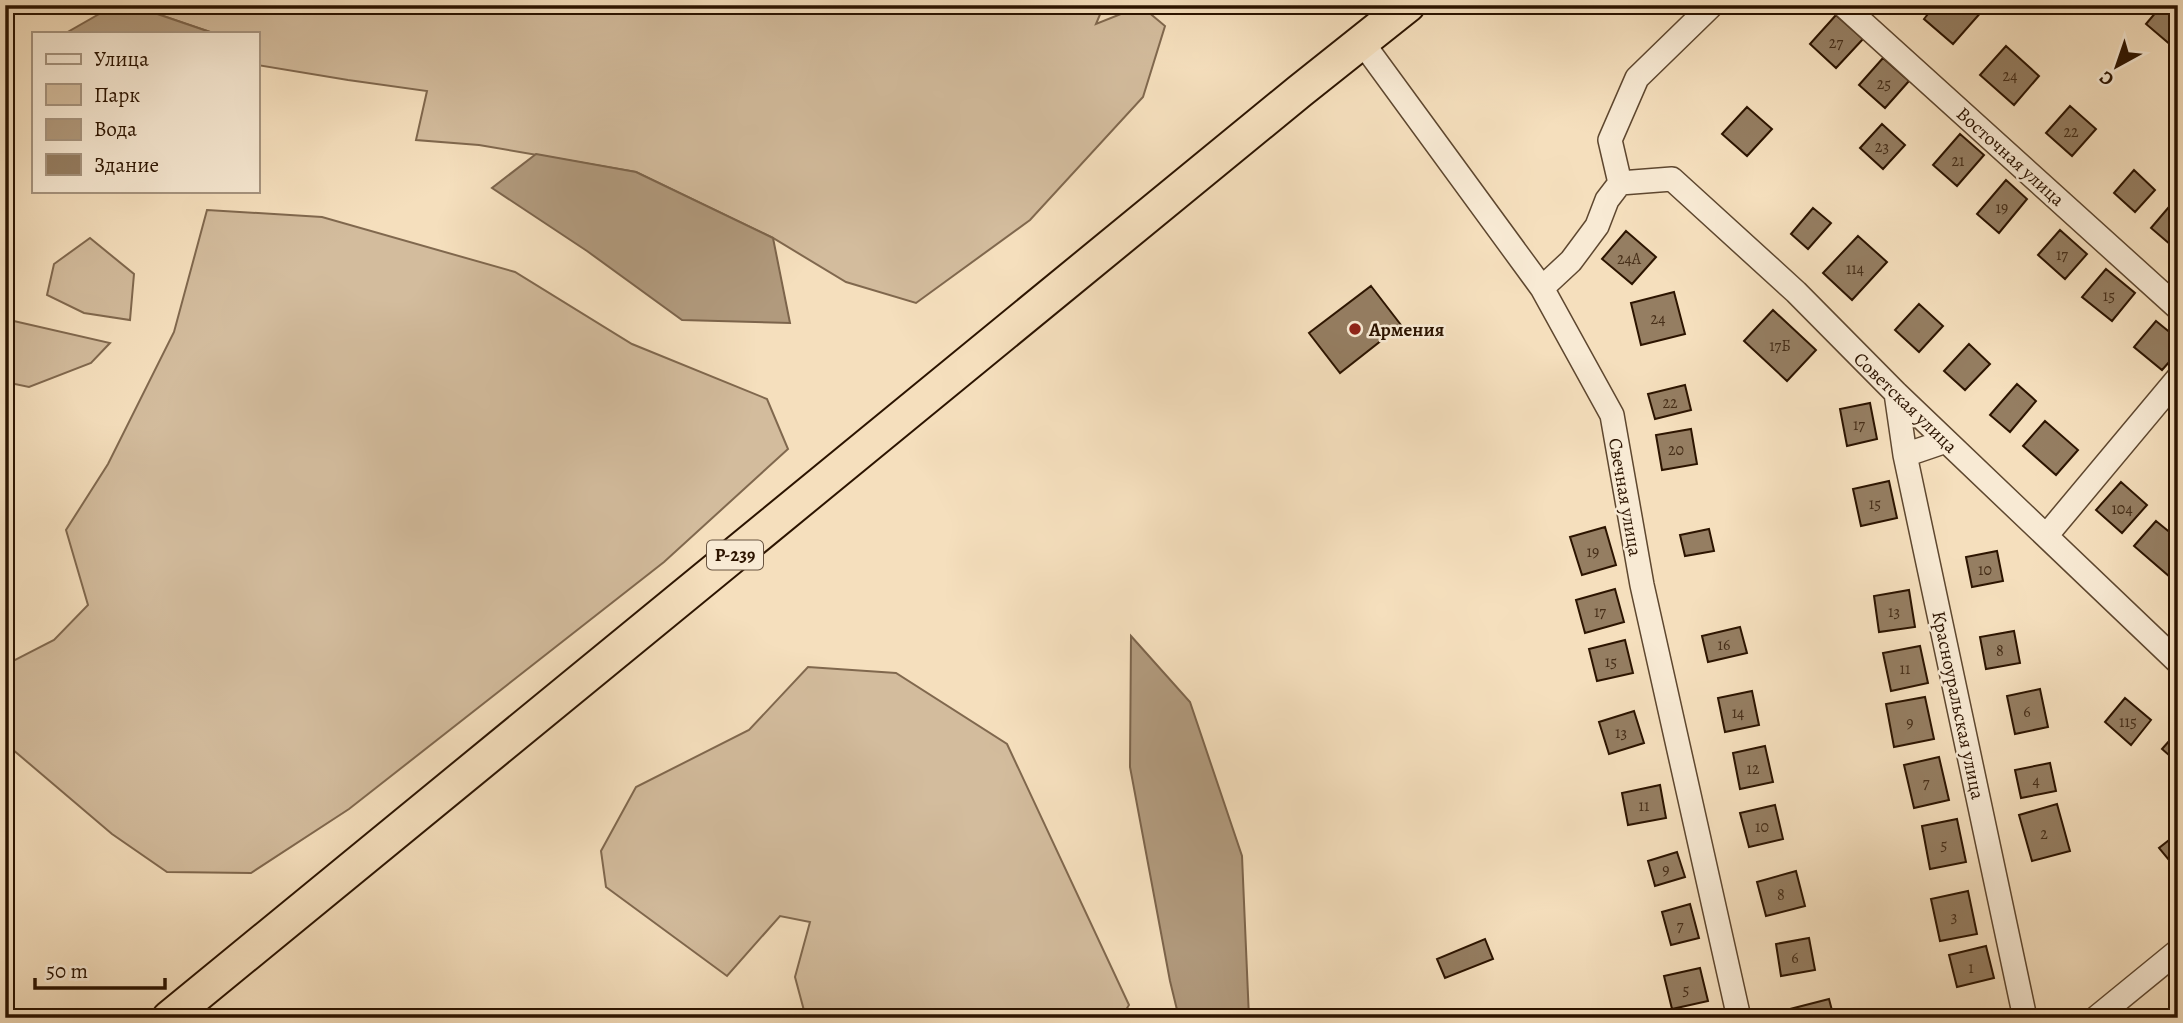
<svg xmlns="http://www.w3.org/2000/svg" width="2183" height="1023" font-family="Alegreya,serif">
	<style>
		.green { fill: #d3bc9d; stroke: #80684e; stroke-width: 2 }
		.water { fill: #b19a7d; stroke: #7c644b; stroke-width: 2 }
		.building { fill: #957e62; stroke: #2c1400; stroke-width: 2 }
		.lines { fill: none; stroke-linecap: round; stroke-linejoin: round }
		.minor-casing { stroke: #5e472f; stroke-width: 26 }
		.highway-casing { stroke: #2c1400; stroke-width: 37 }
		.minor { stroke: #f8ead4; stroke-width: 23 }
		.highway { stroke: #f5dfbd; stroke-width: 33 }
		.poi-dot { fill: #8f2418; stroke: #f8ead4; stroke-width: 2.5 }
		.labels { text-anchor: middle; stroke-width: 5; stroke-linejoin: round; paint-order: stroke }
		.number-label { font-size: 16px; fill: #462e18 }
		.shield { fill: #f8ead4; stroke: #695440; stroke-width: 2 }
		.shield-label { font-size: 18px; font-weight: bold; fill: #2c1400 }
		.street-label { font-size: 19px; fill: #2c1400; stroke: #f8ead4 }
		.poi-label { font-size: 19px; font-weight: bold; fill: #2c1400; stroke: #f8ead4; text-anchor: start }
	</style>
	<rect width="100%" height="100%" fill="#f5dfbd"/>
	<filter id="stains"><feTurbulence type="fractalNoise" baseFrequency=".00286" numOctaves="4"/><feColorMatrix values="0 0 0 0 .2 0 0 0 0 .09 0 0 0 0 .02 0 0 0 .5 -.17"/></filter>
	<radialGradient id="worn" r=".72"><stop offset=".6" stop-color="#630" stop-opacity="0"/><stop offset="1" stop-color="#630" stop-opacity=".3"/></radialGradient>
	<path class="green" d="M 131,5 L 1104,5 L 1096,24 L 1141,6 L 1165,26 L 1143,97 L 1030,220 L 916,303 L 846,282 L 773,238 L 636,172 L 479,145 L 416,140 L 427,91 L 348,80 L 257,65 L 257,33 L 213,33 Z
		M 207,210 L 322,217 L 515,272 L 632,344 L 767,399 L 788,449 L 664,562 L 349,809 L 251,873 L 167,872 L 112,834 L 5,743 L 5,665 L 54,640 L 88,605 L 66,530 L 108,464 L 174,332 Z
		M 90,238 L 134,274 L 130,320 L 84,313 L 47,295 L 54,264 Z
		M 5,319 L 110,343 L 91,363 L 29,387 L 5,382 Z
		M 808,667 L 896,673 L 1007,744 L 1129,1005 L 1121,1018 L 806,1018 L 795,977 L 810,922 L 780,916 L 727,976 L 606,887 L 601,851 L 636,787 L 749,730 Z"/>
	<path class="water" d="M 115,5 L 131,5 L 213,33 L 66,33 Z
		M 536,154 L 636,172 L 773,238 L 790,323 L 682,320 L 587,251 L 492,188 Z
		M 1131,636 L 1190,702 L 1242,856 L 1249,1018 L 1179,1018 L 1170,981 L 1130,767 Z"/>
	<path class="building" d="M 1935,5 L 1978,5 L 1983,10 L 1953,44 L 1924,19 Z
		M 2162,5 L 2178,5 L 2178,39 L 2172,46 L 2146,24 Z
		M 1836,15 L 1863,39 L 1836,68 L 1810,44 Z
		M 2006,46 L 2039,76 L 2014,105 L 1980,75 Z
		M 1883,58 L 1909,81 L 1885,108 L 1859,85 Z
		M 2070,106 L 2096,129 L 2072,156 L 2046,133 Z
		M 1747,107 L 1772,129 L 1747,156 L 1722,134 Z
		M 1882,124 L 1905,145 L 1883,169 L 1860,148 Z
		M 1960,134 L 1984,155 L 1957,186 L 1933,165 Z
		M 2134,170 L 2155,190 L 2135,212 L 2114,193 Z
		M 2006,180 L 2027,199 L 1999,233 L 1977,214 Z
		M 2174,201 L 2178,205 L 2178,251 L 2151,228 Z
		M 1813,208 L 1831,223 L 1808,249 L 1791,234 Z
		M 2060,230 L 2087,254 L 2065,279 L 2038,255 Z
		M 1626,231 L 1656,257 L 1632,284 L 1602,259 Z
		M 1858,236 L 1887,262 L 1852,300 L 1823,273 Z
		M 2106,269 L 2135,293 L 2112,321 L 2082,297 Z
		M 1371,286 L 1401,325 L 1340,373 L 1309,333 Z
		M 1674,292 L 1685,334 L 1641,345 L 1631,303 Z
		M 1919,304 L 1943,326 L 1919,352 L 1895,330 Z
		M 1773,310 L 1816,350 L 1787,381 L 1744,341 Z
		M 2156,321 L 2178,339 L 2178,352 L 2162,370 L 2134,347 Z
		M 1969,344 L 1990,364 L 1965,390 L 1944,371 Z
		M 2017,384 L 2036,401 L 2010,432 L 1990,415 Z
		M 1685,385 L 1691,410 L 1655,419 L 1648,394 Z
		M 1870,403 L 1877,439 L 1847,446 L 1840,409 Z
		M 2045,421 L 2078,450 L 2056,475 L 2023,446 Z
		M 1691,429 L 1697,464 L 1662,470 L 1656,435 Z
		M 1889,481 L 1897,518 L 1861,526 L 1853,489 Z
		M 2121,482 L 2147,505 L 2122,533 L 2096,510 Z
		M 2156,521 L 2178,539 L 2178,568 L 2170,577 L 2134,546 Z
		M 1605,527 L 1616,565 L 1582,575 L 1570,537 Z
		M 1709,529 L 1714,551 L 1685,556 L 1680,535 Z
		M 1997,551 L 2003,581 L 1972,587 L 1966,557 Z
		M 1615,589 L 1624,622 L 1585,633 L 1576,600 Z
		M 1909,590 L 1915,627 L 1879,632 L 1874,596 Z
		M 1740,627 L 1747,653 L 1708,662 L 1702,636 Z
		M 2014,631 L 2020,663 L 1986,669 L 1980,637 Z
		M 1625,640 L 1633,673 L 1597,681 L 1589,649 Z
		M 1920,646 L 1928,683 L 1891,691 L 1883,653 Z
		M 2040,689 L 2048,727 L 2015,734 L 2007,696 Z
		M 1752,691 L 1759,725 L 1725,732 L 1718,698 Z
		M 1925,697 L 1934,739 L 1894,747 L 1886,704 Z
		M 2125,698 L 2151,720 L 2131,745 L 2105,722 Z
		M 1634,711 L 1644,743 L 1609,754 L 1599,722 Z
		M 2178,731 L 2178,763 L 2162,749 Z
		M 1765,746 L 1773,782 L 1740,789 L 1733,753 Z
		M 1939,757 L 1949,800 L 1914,808 L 1904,765 Z
		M 2050,763 L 2056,791 L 2021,798 L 2015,770 Z
		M 1660,785 L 1666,818 L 1628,825 L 1622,793 Z
		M 2057,804 L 2070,851 L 2032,861 L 2019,815 Z
		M 1775,805 L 1783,839 L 1749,847 L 1740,813 Z
		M 1957,819 L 1966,862 L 1930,869 L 1922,826 Z
		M 2178,833 L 2178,871 L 2159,848 Z
		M 1677,852 L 1685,877 L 1655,886 L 1648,861 Z
		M 1796,871 L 1805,906 L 1766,916 L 1757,882 Z
		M 1968,891 L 1977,934 L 1940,941 L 1931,899 Z
		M 1690,904 L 1699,938 L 1671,945 L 1662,912 Z
		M 1809,938 L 1815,970 L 1781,976 L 1776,944 Z
		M 1485,939 L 1493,959 L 1445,978 L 1437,959 Z
		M 1986,946 L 1994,978 L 1957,987 L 1949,955 Z
		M 1700,968 L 1708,1001 L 1672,1009 L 1664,976 Z
		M 1829,999 L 1834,1018 L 1793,1018 L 1790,1009 Z"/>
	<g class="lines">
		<defs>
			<path id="minor" d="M 1843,5 L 2178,308
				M 1362,42 L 1542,288 L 1612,415 L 1642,585 L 1739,1018
				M 1620,183 L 1672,179 L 1796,292 L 1896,393 L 2178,662
				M 1542,288 L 1571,261 L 1597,226 L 1607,200 L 1620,183 L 1610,140 L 1637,78 L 1712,5
				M 1896,393 L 1905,455 L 2025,1018
				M 1905,455 L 1946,441
				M 2046,536 L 2178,378
				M 2096,1018 L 2178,951"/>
			<path id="highway" d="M 169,1018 L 1300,91 L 1408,5"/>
		</defs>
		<use href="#minor" class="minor-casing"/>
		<use href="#highway" class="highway-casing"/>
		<use href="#minor" class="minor"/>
		<use href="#highway" class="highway"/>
	</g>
	<circle class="poi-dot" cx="1355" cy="329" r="7"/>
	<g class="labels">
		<g class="number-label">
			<text x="1836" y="48">27</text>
			<text x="2010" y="81">24</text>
			<text x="1884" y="89">25</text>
			<text x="2071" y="137">22</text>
			<text x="1882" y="152">23</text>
			<text x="1958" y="166">21</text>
			<text x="2002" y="213">19</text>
			<text x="2062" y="260">17</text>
			<text x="1629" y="264">24А</text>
			<text x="1855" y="274">114</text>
			<text x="2109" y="301">15</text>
			<text x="1658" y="324">24</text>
			<text x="1780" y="351">17Б</text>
			<text x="1670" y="408">22</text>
			<text x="1859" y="430">17</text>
			<text x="1676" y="455">20</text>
			<text x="1875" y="509">15</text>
			<text x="2122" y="514">104</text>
			<text x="1593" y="557">19</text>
			<text x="1985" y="575">10</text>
			<text x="1600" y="617">17</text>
			<text x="1894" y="617">13</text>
			<text x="1724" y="650">16</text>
			<text x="2000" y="656">8</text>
			<text x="1611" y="667">15</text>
			<text x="1905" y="674">11</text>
			<text x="2027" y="717">6</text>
			<text x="1738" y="718">14</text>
			<text x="2128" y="727">115</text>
			<text x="1910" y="728">9</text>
			<text x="1621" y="738">13</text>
			<text x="1753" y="774">12</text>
			<text x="2036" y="786">4</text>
			<text x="1926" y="788">7</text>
			<text x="1644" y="811">11</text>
			<text x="1762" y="832">10</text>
			<text x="2044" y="839">2</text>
			<text x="1944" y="850">5</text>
			<text x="1666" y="875">9</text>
			<text x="1781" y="900">8</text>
			<text x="1954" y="922">3</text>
			<text x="1680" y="931">7</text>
			<text x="1795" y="963">6</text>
			<text x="1971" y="973">1</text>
			<text x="1686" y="995">5</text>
		</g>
		<rect class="shield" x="707" y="540.5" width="56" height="29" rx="5"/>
		<g class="shield-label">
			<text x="735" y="561">Р-239</text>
		</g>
		<g class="street-label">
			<text transform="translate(2011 156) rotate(42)" y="7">Восточная улица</text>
			<text transform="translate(1906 402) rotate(44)" y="7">Советская улица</text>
			<text transform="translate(1626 497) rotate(80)" y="7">Свечная улица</text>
			<text transform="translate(1959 705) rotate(78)" y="7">Красноуральская улица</text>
		</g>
		<g class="poi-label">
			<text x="1369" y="336">Армения</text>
		</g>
	</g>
	<rect width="2183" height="1023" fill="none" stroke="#f5dfbd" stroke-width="28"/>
	<rect x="7" y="7" width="2169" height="1009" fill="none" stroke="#2c1400" stroke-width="3.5"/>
	<rect x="14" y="14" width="2155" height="995" fill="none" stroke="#2c1400" stroke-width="2"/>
	<rect x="32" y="32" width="228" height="161" fill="#f8ead4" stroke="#a6947f" stroke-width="2"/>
	<rect x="46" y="54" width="35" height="10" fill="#f8ead4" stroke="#a6947f" stroke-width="2"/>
	<text x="94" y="66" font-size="21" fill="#2c1400">Улица</text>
	<rect x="46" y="84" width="35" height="21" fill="#d3bc9d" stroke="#a6947f" stroke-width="2"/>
	<text x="94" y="102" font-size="21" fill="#2c1400">Парк</text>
	<rect x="46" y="119" width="35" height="21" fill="#b19a7d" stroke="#a6947f" stroke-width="2"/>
	<text x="94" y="136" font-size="21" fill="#2c1400">Вода</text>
	<rect x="46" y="154" width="35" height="21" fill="#957e62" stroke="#a6947f" stroke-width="2"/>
	<text x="94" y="172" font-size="21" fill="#2c1400">Здание</text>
	<g transform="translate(2117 66) rotate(220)" stroke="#f8ead4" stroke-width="5" paint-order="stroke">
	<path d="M0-5L12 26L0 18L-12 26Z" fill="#2c1400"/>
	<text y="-10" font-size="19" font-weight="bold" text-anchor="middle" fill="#2c1400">С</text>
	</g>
	<path d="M35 978v10h130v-10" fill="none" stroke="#2c1400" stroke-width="3.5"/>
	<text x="46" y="978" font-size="21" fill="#2c1400" stroke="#f8ead4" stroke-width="5" paint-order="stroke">50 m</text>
	<rect width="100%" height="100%" filter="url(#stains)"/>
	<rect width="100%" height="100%" fill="url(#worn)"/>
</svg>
